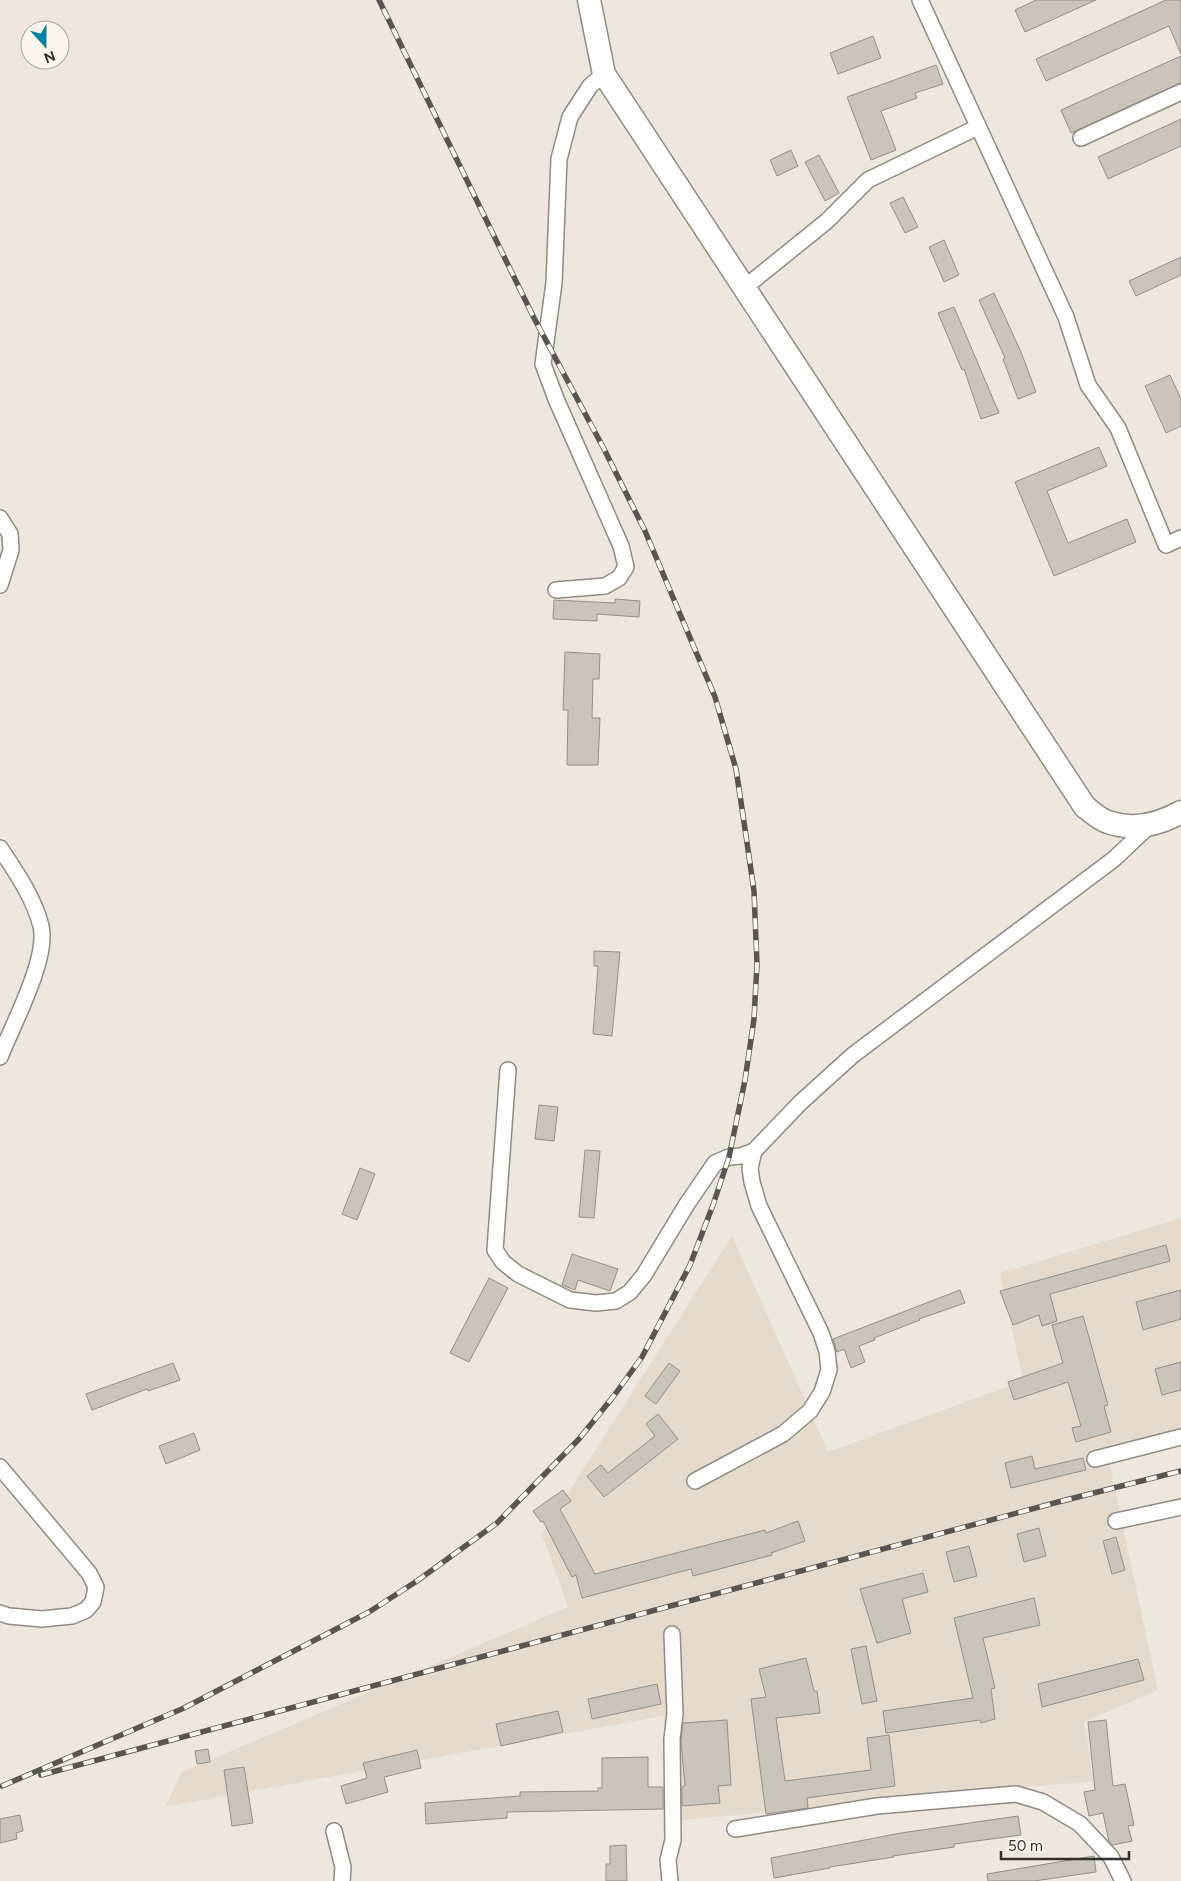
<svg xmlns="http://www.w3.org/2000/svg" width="1181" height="1881" font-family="Figtree,sans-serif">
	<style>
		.built { fill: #e5dacb }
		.building { fill: #cac4bb; stroke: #958f87 }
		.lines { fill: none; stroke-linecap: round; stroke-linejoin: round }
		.street-casing { stroke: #918b83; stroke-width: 18 }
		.secondary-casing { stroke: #918b83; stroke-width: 25 }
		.street { stroke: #fff; stroke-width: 15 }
		.secondary { stroke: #fff; stroke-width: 22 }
		.rail-casing { stroke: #595651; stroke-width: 5.5 }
		.rail { stroke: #fbf5ec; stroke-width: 4; stroke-dasharray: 11; stroke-linecap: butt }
	</style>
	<rect width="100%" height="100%" fill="#eee7de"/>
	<path class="built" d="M 1181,1218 L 1181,1430 L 1107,1452 L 1158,1690 L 1084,1722 L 1093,1781 L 682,1820 L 663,1716 L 165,1807 L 182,1772 L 568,1607 L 542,1534 L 732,1236 L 828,1452 L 1023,1381 L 1000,1273 Z"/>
	<path class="building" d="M 1036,0 L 1096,0 L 1025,32 L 1015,10 Z
		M 1166,0 L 1181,0 L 1181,54 L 1169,26 L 1046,81 L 1036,59 Z
		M 873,36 L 881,58 L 838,74 L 830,53 Z
		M 1181,56 L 1181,83 L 1071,133 L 1061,110 Z
		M 936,65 L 943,84 L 915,93 L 917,98 L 881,111 L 896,150 L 871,160 L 847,97 Z
		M 1181,119 L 1181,146 L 1108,179 L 1098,157 Z
		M 791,150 L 798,166 L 777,176 L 770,160 Z
		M 819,155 L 839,193 L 825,201 L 805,162 Z
		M 903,197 L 918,227 L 905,233 L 890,203 Z
		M 944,240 L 959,275 L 944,282 L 929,247 Z
		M 1181,257 L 1181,275 L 1136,296 L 1129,281 Z
		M 994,293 L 1021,352 L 1036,392 L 1018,399 L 1003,359 L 1005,358 L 979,300 Z
		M 954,307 L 999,413 L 981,419 L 964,369 L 962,370 L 938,313 Z
		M 1170,375 L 1181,399 L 1181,426 L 1166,433 L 1145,386 Z
		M 1099,447 L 1107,466 L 1047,491 L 1068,543 L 1127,519 L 1136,542 L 1054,576 L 1015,482 Z
		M 615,599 L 640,601 L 639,617 L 597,614 L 597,621 L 553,619 L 554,600 L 615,603 Z
		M 565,652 L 600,654 L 599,679 L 593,679 L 592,718 L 600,718 L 598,765 L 567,765 L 568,710 L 563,710 Z
		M 594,951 L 620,952 L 612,1036 L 593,1034 L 598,966 L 594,966 Z
		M 539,1105 L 558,1107 L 554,1141 L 535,1139 Z
		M 585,1150 L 600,1151 L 594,1218 L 579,1217 Z
		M 360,1168 L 375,1174 L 357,1220 L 342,1214 Z
		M 1166,1245 L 1170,1261 L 1050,1294 L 1057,1321 L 1042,1326 L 1039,1315 L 1013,1325 L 1000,1291 Z
		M 572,1254 L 618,1269 L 610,1291 L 578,1280 L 575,1290 L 562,1285 Z
		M 489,1278 L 508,1288 L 469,1362 L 450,1353 Z
		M 960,1290 L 965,1303 L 919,1319 L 920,1320 L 874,1338 L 875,1340 L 859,1346 L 865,1362 L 851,1368 L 844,1349 L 837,1352 L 833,1339 Z
		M 1181,1290 L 1181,1319 L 1143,1330 L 1136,1302 Z
		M 1083,1316 L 1108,1405 L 1104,1406 L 1111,1432 L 1076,1442 L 1072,1428 L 1081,1426 L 1068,1382 L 1014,1400 L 1008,1382 L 1063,1363 L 1052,1325 Z
		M 1181,1362 L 1181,1390 L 1162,1395 L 1155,1369 Z
		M 173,1363 L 180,1380 L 148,1391 L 147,1389 L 92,1410 L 86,1394 Z
		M 669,1363 L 680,1371 L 656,1404 L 645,1396 Z
		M 658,1414 L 678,1439 L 604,1497 L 587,1476 L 601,1465 L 608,1473 L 655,1436 L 646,1424 Z
		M 194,1433 L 200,1450 L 166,1464 L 159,1446 Z
		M 1032,1456 L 1035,1469 L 1083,1458 L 1086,1470 L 1011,1488 L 1005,1463 Z
		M 563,1490 L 571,1501 L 560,1509 L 595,1574 L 765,1530 L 766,1533 L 798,1521 L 805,1541 L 771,1553 L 772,1555 L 693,1576 L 691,1569 L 582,1598 L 576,1575 L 572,1577 L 543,1521 L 541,1522 L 533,1511 Z
		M 1039,1528 L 1046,1556 L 1024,1562 L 1017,1534 Z
		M 1116,1537 L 1125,1570 L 1112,1574 L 1103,1541 Z
		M 969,1546 L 977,1576 L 954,1582 L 946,1552 Z
		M 923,1573 L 928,1592 L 902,1599 L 911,1633 L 877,1643 L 860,1589 Z
		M 1034,1598 L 1040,1625 L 983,1638 L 995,1688 L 991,1689 L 995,1719 L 981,1723 L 980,1720 L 886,1733 L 883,1711 L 973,1698 L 954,1618 Z
		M 866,1646 L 877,1701 L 862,1704 L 851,1649 Z
		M 806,1658 L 814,1691 L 817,1691 L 820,1713 L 776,1718 L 785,1781 L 871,1770 L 867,1738 L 889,1735 L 895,1786 L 807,1798 L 808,1808 L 766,1814 L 751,1699 L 766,1697 L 759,1669 Z
		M 1138,1659 L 1144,1680 L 1042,1707 L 1038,1684 Z
		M 657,1684 L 661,1704 L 592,1719 L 588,1699 Z
		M 558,1711 L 563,1732 L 501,1746 L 496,1724 Z
		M 727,1720 L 731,1785 L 718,1786 L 720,1803 L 682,1806 L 682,1787 L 685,1786 L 681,1741 L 683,1723 Z
		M 1106,1720 L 1113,1786 L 1125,1784 L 1134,1825 L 1128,1826 L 1132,1841 L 1113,1845 L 1109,1842 L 1103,1813 L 1089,1816 L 1084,1792 L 1095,1790 L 1088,1722 Z
		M 208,1749 L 210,1762 L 197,1764 L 195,1751 Z
		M 417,1750 L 421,1768 L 384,1777 L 388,1792 L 346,1804 L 341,1786 L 367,1778 L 363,1763 Z
		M 648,1757 L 648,1787 L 663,1787 L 663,1809 L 507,1812 L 507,1818 L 426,1824 L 425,1803 L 520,1796 L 520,1792 L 598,1791 L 598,1788 L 602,1788 L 602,1758 Z
		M 244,1767 L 253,1823 L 232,1826 L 224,1770 Z
		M 20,1815 L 23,1831 L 16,1833 L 17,1839 L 0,1843 L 0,1819 Z
		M 1018,1816 L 1021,1835 L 954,1844 L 954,1847 L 893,1856 L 894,1857 L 830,1867 L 830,1868 L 774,1878 L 771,1858 L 901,1833 Z
		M 626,1845 L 627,1881 L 606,1881 L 606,1864 L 610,1864 L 610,1846 Z
		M 1094,1856 L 1096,1872 L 1034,1881 L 988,1881 L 987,1874 Z"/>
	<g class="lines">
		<defs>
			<path id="street" d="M 920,0 L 1066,317 L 1088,385 L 1118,428 L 1166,545 L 1181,538
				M 1081,138 L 1181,92
				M 744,288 L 827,221 L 868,180 L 978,127
				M 0,518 L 10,534 L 11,550 L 0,585
				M 556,590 L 605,586 L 619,578 L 626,567 L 621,546 L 556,399 L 543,364 L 554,283 L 559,159 L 570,117 L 590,86 L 604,74
				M 0,848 C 16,872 34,898 41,926 C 49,958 12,1026 0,1057
				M 508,1070 L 495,1250 L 503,1262 L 518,1274 L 570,1300 L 596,1303 L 616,1301 L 630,1292 L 644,1275 L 687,1204 L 715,1163 L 729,1157 L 741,1156 L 754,1151 L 801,1102 L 853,1055 L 1114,859 L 1150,825
				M 1095,1459 L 1181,1437
				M 0,1467 L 89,1573 L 96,1587 L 93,1602 L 86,1610 L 72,1616 L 42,1619 L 9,1616 L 0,1613
				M 695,1481 L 783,1434 L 810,1411 L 822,1392 L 829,1370 L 827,1351 L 821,1333 L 759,1206 L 752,1182 L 750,1168 L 754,1151
				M 1116,1521 L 1181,1507
				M 735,1829 L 877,1806 L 1016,1794 L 1043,1802 L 1080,1824 L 1111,1857 L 1123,1881
				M 334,1831 L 343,1867 L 342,1881
				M 670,1881 L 668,1860 L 673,1840 L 672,1739 L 675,1714 L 672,1634"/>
			<path id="secondary" d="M 589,0 L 604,74 L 1085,807 C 1092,812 1100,820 1108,822 C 1134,831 1158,825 1181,812"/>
		</defs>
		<use href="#street" class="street-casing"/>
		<use href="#secondary" class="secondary-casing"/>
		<use href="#street" class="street"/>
		<use href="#secondary" class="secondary"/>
		<defs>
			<path id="rail" d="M 41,1775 L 1058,1502 L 1181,1471
				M 2,1786 L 184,1708 L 369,1612 L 417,1581 L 497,1523 L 579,1439 L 613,1397 L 642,1357 L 690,1265 L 713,1205 L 729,1157 L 745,1080 L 754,1019 L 757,964 L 754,891 L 744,822 L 736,769 L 715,697 L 645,531 L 604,449 L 534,318 L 379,0"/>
		</defs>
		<use href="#rail" class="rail-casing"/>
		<use href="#rail" class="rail"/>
	</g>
	<g transform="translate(45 45) rotate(159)"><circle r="24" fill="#fbf5ec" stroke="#aba7a0"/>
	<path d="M0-4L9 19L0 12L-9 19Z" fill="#0083a6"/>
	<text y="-8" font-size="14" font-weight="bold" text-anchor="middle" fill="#33312d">N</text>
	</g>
	<path d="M1001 1851v8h128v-8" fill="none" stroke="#33312d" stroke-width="2.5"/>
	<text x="1008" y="1851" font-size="15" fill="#33312d" stroke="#fbf5ec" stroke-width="4" paint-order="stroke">50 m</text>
</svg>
